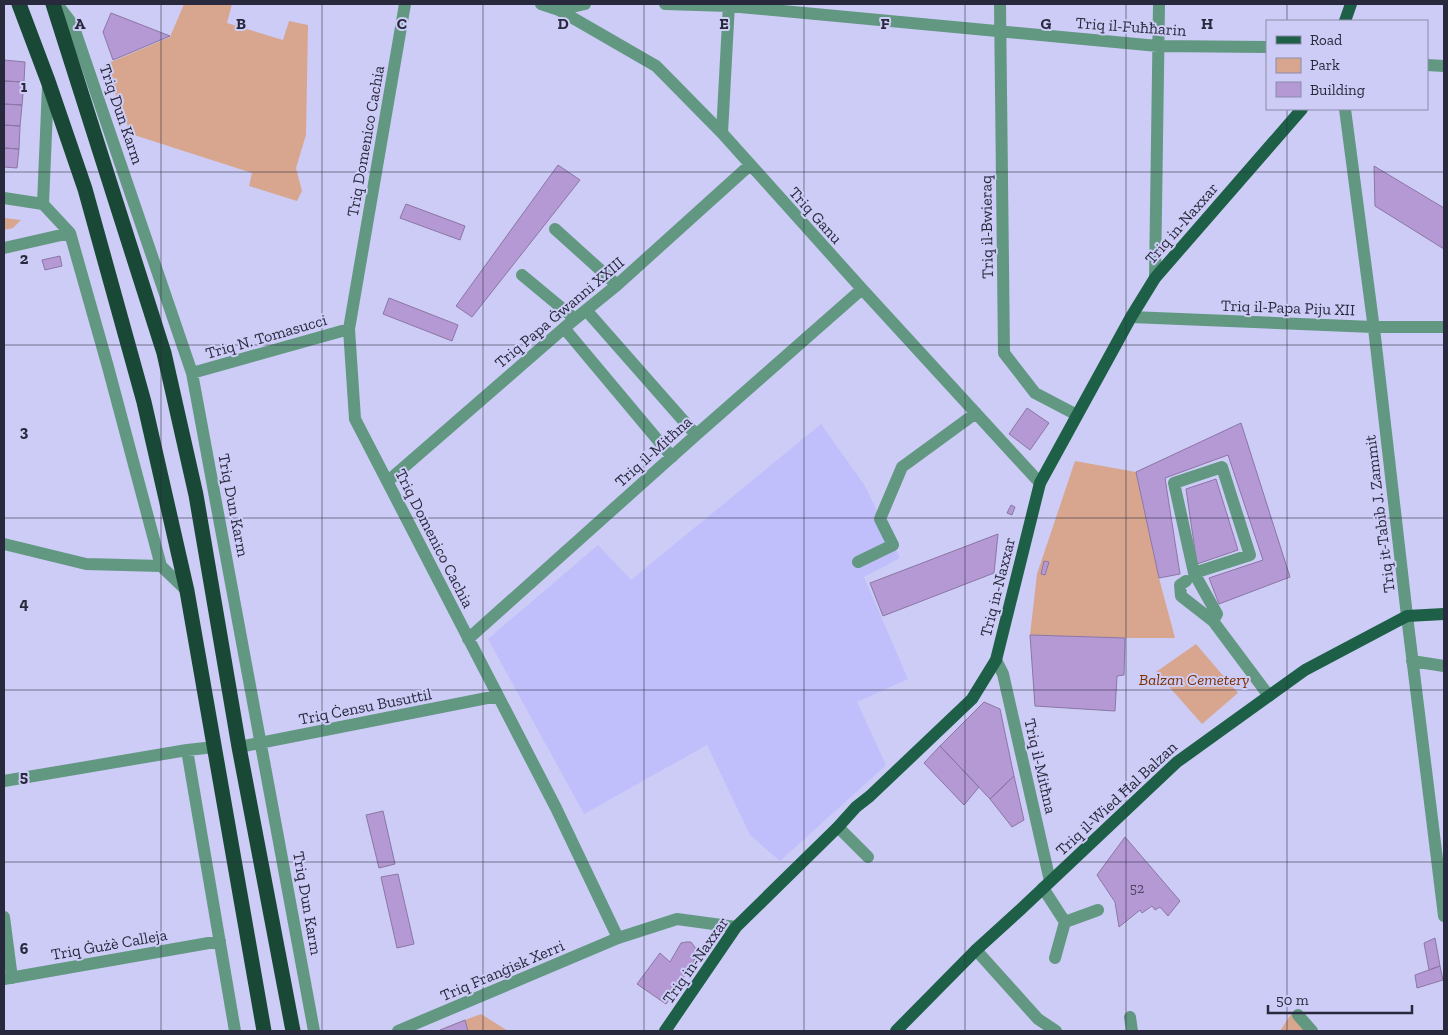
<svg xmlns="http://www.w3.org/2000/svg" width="1448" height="1035" font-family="'Zilla Slab',serif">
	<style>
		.built { fill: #c1bffb }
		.green { fill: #d8a68f }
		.building { fill: #b599d5; stroke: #8b76a4 }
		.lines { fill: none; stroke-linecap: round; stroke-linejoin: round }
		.minor { stroke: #629881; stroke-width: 12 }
		.major { stroke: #1e5f47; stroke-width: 12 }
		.highway { stroke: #194836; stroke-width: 15 }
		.grid { fill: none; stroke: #29293d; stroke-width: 1; stroke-opacity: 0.55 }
		.labels { text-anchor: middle; stroke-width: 4; stroke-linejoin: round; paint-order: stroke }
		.number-label { font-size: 14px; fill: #4c4563 }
		.street-label { font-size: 16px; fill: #29293d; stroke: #ccccf6 }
		.park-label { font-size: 16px; font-style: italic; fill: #7e3000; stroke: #ccccf6 }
		.grid-label { font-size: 16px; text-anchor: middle; font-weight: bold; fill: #29293d; stroke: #ccccf6; stroke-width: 4; stroke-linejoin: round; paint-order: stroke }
	</style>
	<rect width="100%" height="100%" fill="#ccccf6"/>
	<path class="built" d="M 821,424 L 865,486 L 900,558 L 864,577 L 908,679 L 857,702 L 886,765 L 780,861 L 750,835 L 707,745 L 584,814 L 488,639 L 598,545 L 631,580 Z"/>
	<path class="green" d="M 184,4 L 232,4 L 227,23 L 283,40 L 289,21 L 308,25 L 306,135 L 296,168 L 302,191 L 297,201 L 249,186 L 252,173 L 131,134 L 104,65 L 170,37 Z
		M 4,218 L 21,220 L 13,228 L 4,230 Z
		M 1075,461 L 1136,472 L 1159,578 L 1175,638 L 1125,638 L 1030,635 L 1037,574 Z
		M 1196,644 L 1238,693 L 1202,724 L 1156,672 Z
		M 481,1014 L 508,1031 L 468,1031 L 465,1020 Z
		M 1291,1014 L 1306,1031 L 1280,1031 Z"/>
	<path class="building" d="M 111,13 L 170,36 L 113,60 L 103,32 Z
		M 4,60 L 25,62 L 24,82 L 4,81 Z
		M 4,81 L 24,82 L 22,105 L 4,104 Z
		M 4,104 L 22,105 L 20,126 L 4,125 Z
		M 4,125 L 20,126 L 19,149 L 4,148 Z
		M 4,148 L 19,149 L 17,168 L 4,167 Z
		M 558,165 L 580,180 L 472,317 L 456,306 Z
		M 1374,166 L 1444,208 L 1444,249 L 1375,206 Z
		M 406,204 L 465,226 L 460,240 L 400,218 Z
		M 60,256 L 62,266 L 45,270 L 42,260 Z
		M 389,298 L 458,325 L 452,341 L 383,314 Z
		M 1027,408 L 1049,423 L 1030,450 L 1009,434 Z
		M 1241,423 L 1290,577 L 1219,604 L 1209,578 L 1263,560 L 1228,455 L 1165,478 L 1180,574 L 1159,578 L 1136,472 Z
		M 1216,479 L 1238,550 L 1197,564 L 1186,489 Z
		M 1011,505 L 1015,507 L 1012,515 L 1007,513 Z
		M 998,534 L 994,573 L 883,616 L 870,583 Z
		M 1044,561 L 1049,562 L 1045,575 L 1041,574 Z
		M 1030,635 L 1125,638 L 1124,675 L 1117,676 L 1115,711 L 1035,706 Z
		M 984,702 L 1000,709 L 1014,776 L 990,799 L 940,746 Z
		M 940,746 L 979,787 L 964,805 L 924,763 Z
		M 1014,776 L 1024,820 L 1012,827 L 990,799 Z
		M 383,811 L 395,864 L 379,868 L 366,815 Z
		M 1125,837 L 1180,901 L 1168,916 L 1160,907 L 1155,910 L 1152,906 L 1142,913 L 1140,910 L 1119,927 L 1115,902 L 1097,875 Z
		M 398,874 L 414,944 L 397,948 L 381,877 Z
		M 1435,938 L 1440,966 L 1429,970 L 1424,943 Z
		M 686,942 L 691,942 L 697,950 L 697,954 L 693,963 L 666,1004 L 637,984 L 660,953 L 670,962 L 681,943 Z
		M 1440,966 L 1443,980 L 1417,988 L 1415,975 Z
		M 465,1020 L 468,1031 L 440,1031 L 440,1030 Z"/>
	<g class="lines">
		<path class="minor" d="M 57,4 L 73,25 L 192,373 L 314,1031
			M 405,4 L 349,329 L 355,419 L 556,808 L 618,938
			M 541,4 L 559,10 L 656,66 L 722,133 L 862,289 L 1040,483
			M 665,4 L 729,6 L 1158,46 L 1267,47
			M 1000,4 L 1004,353 L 1035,393 L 1077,415
			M 559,10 L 585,4
			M 1427,65 L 1444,66
			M 48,86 L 43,204 L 70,233 L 108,367 L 161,566 L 187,591
			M 1345,109 L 1375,337 L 1407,616 L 1444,916
			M 722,133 L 729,4
			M 4,198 L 43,204
			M 555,229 L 617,285
			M 4,248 L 70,233
			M 522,275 L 575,319
			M 1155,278 L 1159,4
			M 586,310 L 696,435
			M 1131,317 L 1373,327 L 1444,327
			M 564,328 L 672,457
			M 192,373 L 349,329
			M 388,481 L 564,328 L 617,285 L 750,165
			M 4,544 L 86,564 L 161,566
			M 858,562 L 893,545 L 880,519 L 902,467 L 976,413
			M 1186,581 L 1180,585 L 1181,596 L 1213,621 L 1217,614 L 1194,573 L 1174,483 L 1222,467 L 1250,555 L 1194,573
			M 1213,621 L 1269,696
			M 468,639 L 696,435 L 862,289
			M 996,660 L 1003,674 L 1050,881
			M 1412,661 L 1444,666
			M 239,747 L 487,698 L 498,698
			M 187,750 L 235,1031
			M 4,781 L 187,750 L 215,747
			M 838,827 L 868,857
			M 1043,888 L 1065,922
			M 4,917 L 12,978
			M 976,950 L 1038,1019 L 1056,1031
			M 1055,958 L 1065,922 L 1098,910
			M 4,979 L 220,941
			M 1298,1015 L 1312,1031
			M 1130,1017 L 1132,1031
			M 398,1031 L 618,938 L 677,919 L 736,927"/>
		<path class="major" d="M 1345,21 L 1351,4
			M 665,1031 L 736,927 L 838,827 L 856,807 L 870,796 L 972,699 L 996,660 L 1040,483 L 1131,317 L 1155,278 L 1302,109
			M 896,1031 L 976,950 L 1020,910 L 1177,762 L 1305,670 L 1407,616 L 1444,614"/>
		<path class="highway" d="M 19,4 L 48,81 L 85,189 L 144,402 L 187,591 L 264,1031
			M 53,4 L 164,353 L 196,495 L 239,747 L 293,1031"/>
	</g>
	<path class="grid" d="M 161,4 L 161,1031M 322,4 L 322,1031M 483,4 L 483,1031M 644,4 L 644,1031M 804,4 L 804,1031M 965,4 L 965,1031M 1126,4 L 1126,1031M 1287,4 L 1287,21M 1287,109 L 1287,1031M 4,172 L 1444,172M 4,345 L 1444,345M 4,518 L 1444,518M 4,690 L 1444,690M 4,862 L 1444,862"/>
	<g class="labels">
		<g class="number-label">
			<text x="1137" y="893">52</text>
		</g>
		<g class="street-label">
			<text transform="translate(1131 26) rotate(4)" y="6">Triq il-Fuħħarin</text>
			<text transform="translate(122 114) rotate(71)" y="6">Triq Dun Karm</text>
			<text transform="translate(365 141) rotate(-80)" y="6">Triq Domenico Cachia</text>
			<text transform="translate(816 215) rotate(48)" y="6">Triq Ganu</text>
			<text transform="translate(1181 223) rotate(-49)" y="6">Triq in-Naxxar</text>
			<text transform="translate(986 227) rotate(-91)" y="6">Triq il-Bwieraq</text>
			<text transform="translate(1288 307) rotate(2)" y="6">Triq il-Papa Piju XII</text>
			<text transform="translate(559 312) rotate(-40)" y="6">Triq Papa Ġwanni XXIII</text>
			<text transform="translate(266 336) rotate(-16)" y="6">Triq N. Tomasucci</text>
			<text transform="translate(653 451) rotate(-42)" y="6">Triq il-Mitħna</text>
			<text transform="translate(234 505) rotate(79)" y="6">Triq Dun Karm</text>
			<text transform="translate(1379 514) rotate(-97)" y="6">Triq it-Tabib J. Zammit</text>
			<text transform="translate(435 538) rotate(63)" y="6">Triq Domenico Cachia</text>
			<text transform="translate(997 587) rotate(-76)" y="6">Triq in-Naxxar</text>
			<text transform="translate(365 706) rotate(-11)" y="6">Triq Ċensu Busuttil</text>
			<text transform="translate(1041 766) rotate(77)" y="6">Triq il-Mitħna</text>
			<text transform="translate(1116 798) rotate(-43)" y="6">Triq il-Wied Ħal Balzan</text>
			<text transform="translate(308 903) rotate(80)" y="6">Triq Dun Karm</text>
			<text transform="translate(109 944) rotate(-10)" y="6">Triq Ġużè Calleja</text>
			<text transform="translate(695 960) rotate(-55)" y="6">Triq in-Naxxar</text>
			<text transform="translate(502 970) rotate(-23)" y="6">Triq Franġisk Xerri</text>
		</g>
		<g class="park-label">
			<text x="1194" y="685">Balzan Cemetery</text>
		</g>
	</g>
	<g class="grid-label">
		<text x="80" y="29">A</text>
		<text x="241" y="29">B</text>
		<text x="402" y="29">C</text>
		<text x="563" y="29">D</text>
		<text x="724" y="29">E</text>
		<text x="885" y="29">F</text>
		<text x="1046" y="29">G</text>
		<text x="1207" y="29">H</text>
		<text x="24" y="92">1</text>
		<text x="24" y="264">2</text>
		<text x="24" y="437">3</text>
		<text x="24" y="609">4</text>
		<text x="24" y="782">5</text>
		<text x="24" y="954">6</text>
	</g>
	<rect width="1448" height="1035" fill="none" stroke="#29293d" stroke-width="10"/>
	<rect x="1266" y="20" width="162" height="90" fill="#ccccf6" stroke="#8b8bac"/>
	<rect x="1276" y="36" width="25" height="8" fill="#1e5f47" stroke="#8b8bac"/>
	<text x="1310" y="45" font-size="15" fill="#29293d">Road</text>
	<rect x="1276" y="58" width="25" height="15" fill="#d8a68f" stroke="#8b8bac"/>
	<text x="1310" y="70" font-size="15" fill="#29293d">Park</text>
	<rect x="1276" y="82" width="25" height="15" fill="#b599d5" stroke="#8b8bac"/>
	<text x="1310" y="95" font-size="15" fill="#29293d">Building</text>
	<path d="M1268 1005v8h144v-8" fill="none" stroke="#29293d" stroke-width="2.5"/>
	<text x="1276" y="1005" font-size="15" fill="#29293d" stroke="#ccccf6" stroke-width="4" paint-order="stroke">50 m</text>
</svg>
